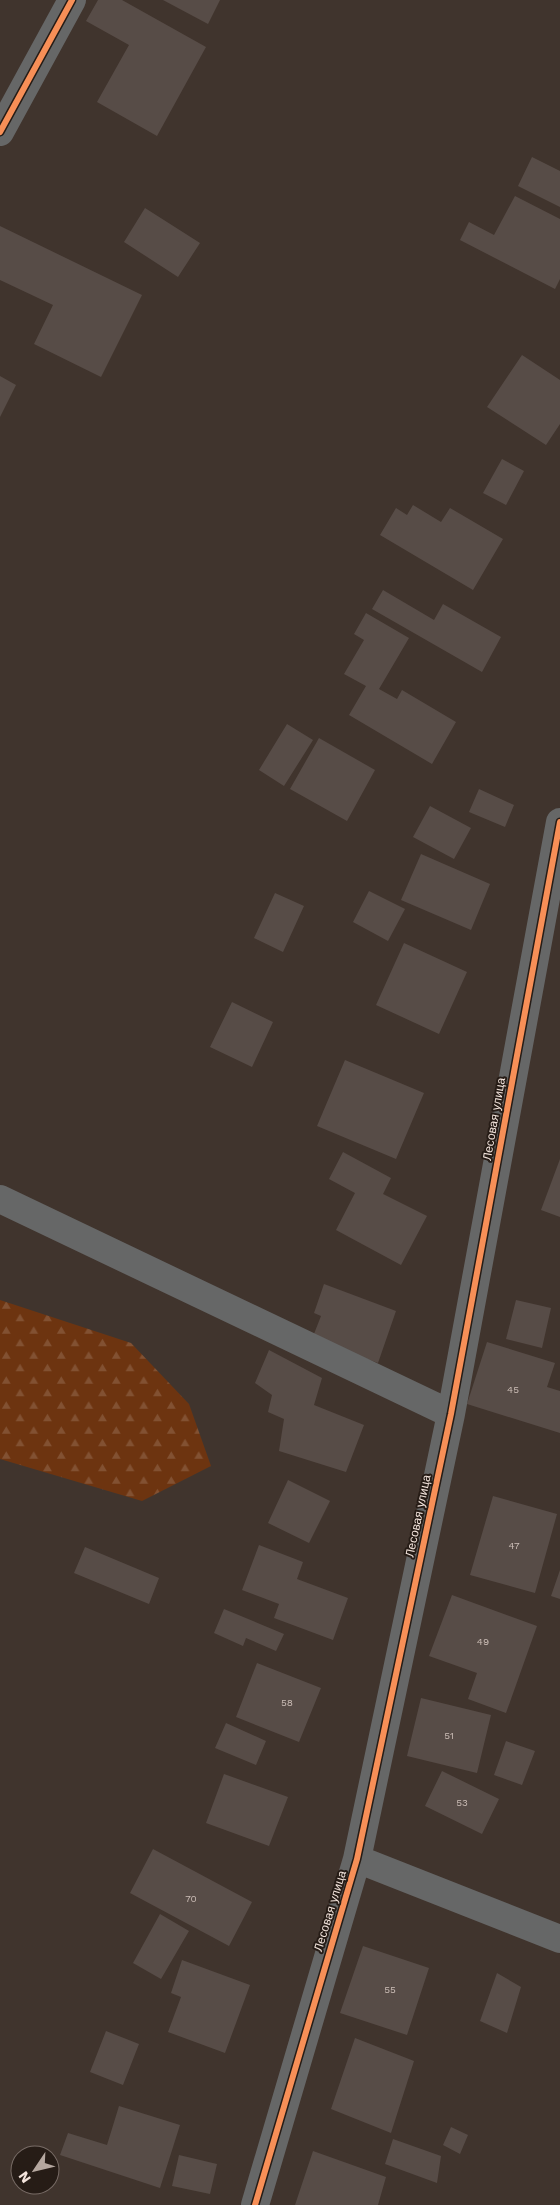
<svg xmlns="http://www.w3.org/2000/svg" width="560" height="2205" font-family="'Work Sans',sans-serif">
	<style>
		.forest { fill: url(#forest-firs) }
		.building { fill: #574c47 }
		.lines { fill: none; stroke-linecap: round; stroke-linejoin: round }
		.minor { stroke: #666767; stroke-width: 28 }
		.cycleway-casing { stroke: #261c16; stroke-width: 9 }
		.cycleway { stroke: #f78f57; stroke-width: 6 }
		.labels { text-anchor: middle; stroke-width: 4; stroke-linejoin: round; paint-order: stroke }
		.number-label { font-size: 10px; fill: #cdbfb8 }
		.street-label { font-size: 12px; fill: #f4e5dd; stroke: #261c16 }
	</style>
	<defs>
		<pattern id="forest-firs" width="22" height="20" patternUnits="userSpaceOnUse" patternTransform="scale(1.25)"><rect width="22" height="20" fill="#6d3410"/><path d="M5 1l3.5 6h-7zM16 11l3.5 6h-7z" fill="#825132"/></pattern>
	</defs>
	<rect width="100%" height="100%" fill="#40342d"/>
	<path class="forest" d="M 0,1300 L 131,1343 L 189,1404 L 211,1466 L 142,1501 L 0,1459 Z"/>
	<path class="building" d="M 98,0 L 122,0 L 206,47 L 157,136 L 97,102 L 129,45 L 86,21 Z
		M 163,0 L 220,0 L 208,24 Z
		M 532,157 L 560,171 L 560,207 L 518,186 Z
		M 515,196 L 560,219 L 560,279 L 555,289 L 460,240 L 469,222 L 494,235 Z
		M 145,208 L 200,243 L 178,277 L 124,242 Z
		M 0,226 L 142,295 L 101,377 L 34,344 L 53,305 L 0,280 Z
		M 522,355 L 560,380 L 560,424 L 546,445 L 487,407 Z
		M 0,376 L 16,385 L 0,417 Z
		M 502,459 L 524,471 L 506,505 L 483,493 Z
		M 413,505 L 441,522 L 450,508 L 503,539 L 473,590 L 380,535 L 396,508 L 407,515 Z
		M 383,590 L 434,620 L 443,604 L 501,637 L 482,672 L 372,609 Z
		M 366,613 L 409,638 L 379,689 L 397,699 L 402,690 L 456,722 L 432,764 L 349,715 L 366,686 L 344,674 L 364,640 L 354,634 Z
		M 287,724 L 313,740 L 284,786 L 259,770 Z
		M 319,738 L 375,770 L 347,821 L 290,789 Z
		M 479,789 L 514,805 L 505,827 L 469,812 Z
		M 430,806 L 471,828 L 454,859 L 413,837 Z
		M 421,854 L 490,884 L 471,930 L 401,900 Z
		M 369,891 L 405,909 L 388,941 L 353,922 Z
		M 275,893 L 304,906 L 283,952 L 254,938 Z
		M 404,943 L 467,972 L 439,1034 L 376,1005 Z
		M 232,1002 L 273,1022 L 252,1067 L 210,1047 Z
		M 345,1060 L 424,1093 L 396,1159 L 317,1126 Z
		M 343,1152 L 391,1178 L 383,1194 L 427,1216 L 401,1265 L 336,1230 L 355,1193 L 329,1179 Z
		M 560,1159 L 560,1217 L 541,1210 Z
		M 324,1284 L 396,1311 L 378,1363 L 312,1339 L 321,1316 L 314,1313 Z
		M 516,1300 L 551,1308 L 542,1348 L 506,1339 Z
		M 487,1342 L 555,1363 L 547,1387 L 560,1391 L 560,1433 L 467,1404 Z
		M 269,1350 L 322,1378 L 314,1405 L 364,1425 L 346,1472 L 279,1451 L 284,1419 L 268,1412 L 272,1395 L 255,1383 Z
		M 288,1480 L 330,1501 L 309,1543 L 268,1523 Z
		M 493,1496 L 557,1514 L 535,1593 L 470,1575 Z
		M 259,1545 L 303,1562 L 297,1579 L 348,1598 L 333,1640 L 274,1618 L 279,1604 L 242,1590 Z
		M 85,1547 L 159,1578 L 149,1604 L 74,1573 Z
		M 560,1570 L 560,1599 L 551,1596 Z
		M 452,1595 L 537,1626 L 506,1713 L 468,1699 L 477,1673 L 429,1656 Z
		M 224,1609 L 284,1634 L 276,1651 L 246,1638 L 243,1646 L 214,1633 Z
		M 257,1663 L 321,1688 L 299,1742 L 236,1717 Z
		M 421,1698 L 491,1715 L 477,1773 L 407,1756 Z
		M 226,1723 L 266,1741 L 256,1765 L 215,1748 Z
		M 506,1741 L 535,1751 L 522,1785 L 494,1775 Z
		M 442,1771 L 499,1799 L 482,1834 L 425,1806 Z
		M 224,1774 L 288,1797 L 269,1846 L 206,1823 Z
		M 153,1849 L 252,1902 L 229,1946 L 130,1893 Z
		M 160,1914 L 189,1931 L 161,1979 L 133,1963 Z
		M 363,1946 L 429,1968 L 407,2035 L 340,2013 Z
		M 182,1960 L 250,1985 L 225,2053 L 168,2032 L 181,1997 L 171,1993 Z
		M 497,1973 L 521,1987 L 507,2033 L 480,2021 Z
		M 106,2031 L 139,2044 L 123,2085 L 90,2072 Z
		M 355,2038 L 414,2061 L 391,2133 L 331,2109 Z
		M 119,2106 L 180,2125 L 160,2188 L 60,2155 L 68,2133 L 107,2145 Z
		M 451,2127 L 468,2135 L 460,2154 L 443,2145 Z
		M 393,2139 L 441,2156 L 437,2183 L 385,2164 Z
		M 313,2151 L 386,2177 L 378,2205 L 295,2205 Z
		M 179,2155 L 217,2164 L 210,2194 L 172,2186 Z"/>
	<g class="lines">
		<path class="minor" d="M 0,132 L 72,0
			M 0,1199 L 451,1414
			M 357,1859 L 560,1939
			M 255,2205 L 357,1859 L 451,1414 L 560,822"/>
		<defs>
			<path id="cycleway" d="M 0,132 L 72,0
				M 255,2205 L 357,1859 L 451,1414 L 560,822"/>
		</defs>
		<use href="#cycleway" class="cycleway-casing"/>
		<use href="#cycleway" class="cycleway"/>
	</g>
	<g class="labels">
		<g class="number-label">
			<text x="513" y="1393">45</text>
			<text x="514" y="1549">47</text>
			<text x="483" y="1645">49</text>
			<text x="287" y="1706">58</text>
			<text x="449" y="1739">51</text>
			<text x="462" y="1806">53</text>
			<text x="191" y="1902">70</text>
			<text x="390" y="1993">55</text>
		</g>
		<g class="street-label">
			<text transform="translate(494 1119) rotate(-80)" y="4">Лесовая улица</text>
			<text transform="translate(418 1516) rotate(-78)" y="4">Лесовая улица</text>
			<text transform="translate(330 1911) rotate(-73)" y="4">Лесовая улица</text>
		</g>
	</g>
	<g transform="translate(35 2170) rotate(235)"><circle r="24" fill="#261c16" stroke="#786c66"/>
	<path d="M0-4L9 19L0 12L-9 19Z" fill="#b5a79f"/>
	<text y="-8" font-size="14" font-weight="bold" text-anchor="middle" fill="#f4e5dd">N</text>
	</g>
</svg>
